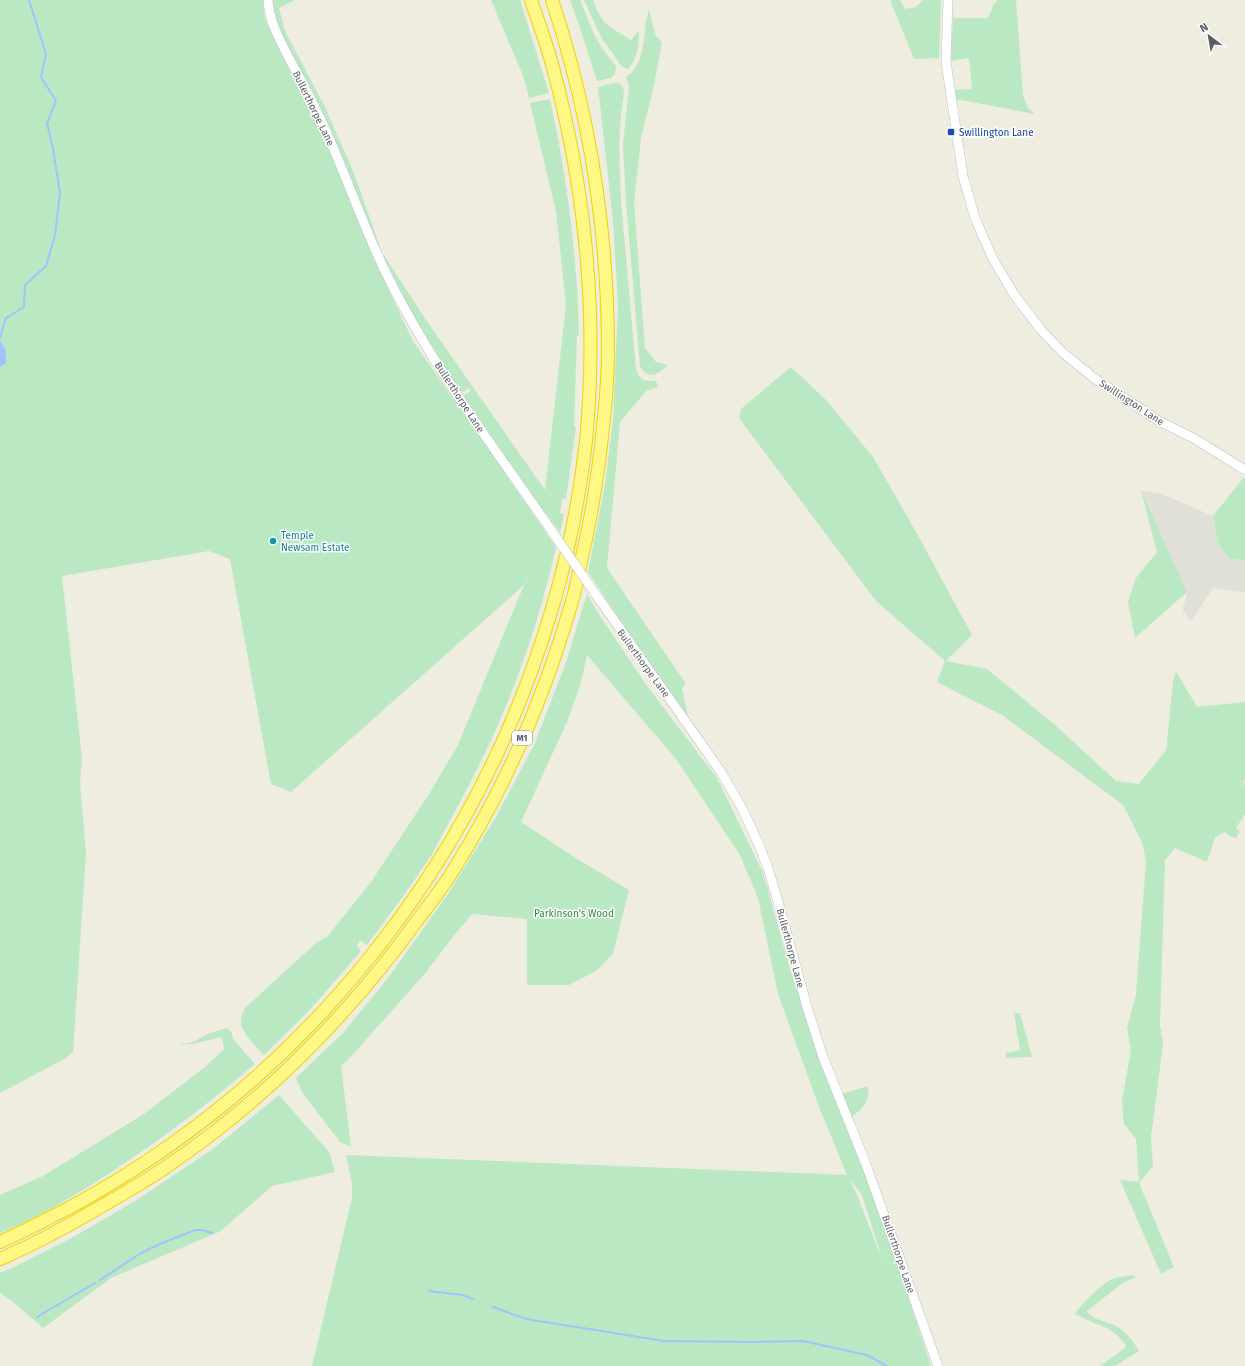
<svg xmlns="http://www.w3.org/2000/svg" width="1245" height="1366" font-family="'Fira Sans',sans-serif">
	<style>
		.industrial { fill: #e1e0d8 }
		.green { fill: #bae8c3; fill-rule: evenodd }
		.water { fill: #9fc3ff }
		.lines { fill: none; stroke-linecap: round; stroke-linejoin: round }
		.stream { stroke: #9fc3ff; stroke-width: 2 }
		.secondary-casing { stroke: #bdbfc8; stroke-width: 10 }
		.highway-casing { stroke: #eed200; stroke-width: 14 }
		.secondary { stroke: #fff; stroke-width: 9 }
		.highway { stroke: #fff886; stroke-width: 12 }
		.secondary-bridge-casing { stroke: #bdbfc8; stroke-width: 10; stroke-linecap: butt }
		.secondary-bridge { stroke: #fff; stroke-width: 9 }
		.transit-dot { fill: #1a4fb4; stroke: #fff; stroke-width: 1.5 }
		.culture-dot { fill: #0f9aa8; stroke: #fff; stroke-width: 1.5 }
		.labels { text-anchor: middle; stroke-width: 3; stroke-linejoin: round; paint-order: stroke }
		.shield { fill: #fff; stroke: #8b8d92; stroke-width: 1 }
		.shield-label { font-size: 9px; font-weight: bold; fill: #595c63 }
		.street-label { font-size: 10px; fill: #595c63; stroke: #fff }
		.transit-label { font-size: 10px; fill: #164399; stroke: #fff; text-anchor: start }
		.culture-label { font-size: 10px; fill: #0d838f; stroke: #fff; text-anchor: start }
		.park-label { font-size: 10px; fill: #2e8643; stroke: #fff }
	</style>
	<rect width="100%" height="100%" fill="#eeede0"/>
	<path class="industrial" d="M 1141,490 L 1162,494 L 1213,516 L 1218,543 L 1230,559 L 1245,560 L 1245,592 L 1213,588 L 1191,621 L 1183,611 L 1187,592 Z"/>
	<path class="green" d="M 0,0 L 263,0 L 265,19 L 328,146 L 372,255 L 413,341 L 556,547 C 535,641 502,727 455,811 C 447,825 440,840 432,854 C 412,885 389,915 367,945 L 360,940 L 357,946 L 361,951 L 307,1013 L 264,1055 C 257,1048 243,1034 241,1024 C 240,1018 243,1013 245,1008 L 317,942 L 327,937 L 371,882 L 429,794 L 458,745 L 518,599 L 529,575 L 523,586 L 291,792 L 271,784 L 230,559 L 209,551 L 62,576 L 82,758 L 80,783 L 86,853 L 73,1052 L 66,1058 L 0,1093 Z
		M 271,0 L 295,0 L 279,8 L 285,31 L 324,105 L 354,173 L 381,250 L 379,248 L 280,34 L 274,17 Z
		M 491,0 L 520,0 L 549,93 L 529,98 L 524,78 Z
		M 570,0 L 580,0 L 594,34 L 602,48 L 616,66 L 615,74 L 611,78 L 597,81 L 581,31 Z
		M 584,0 L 593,0 C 602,26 609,26 631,40 L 639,30 C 639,44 638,58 628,69 L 622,67 L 601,37 Z
		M 890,0 L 900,0 L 905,9 L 916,7 L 923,0 L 941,0 L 939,58 L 914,59 Z
		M 998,0 L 1016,0 L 1023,96 L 1028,108 L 1035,114 L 956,99 L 954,90 L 972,89 L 969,58 L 951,61 L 953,18 L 988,18 L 994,4 Z
		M 649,9 L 655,34 L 662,43 L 653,90 L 641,138 L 634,204 L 645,348 L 656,362 L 668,365 C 659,373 648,382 640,366 L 626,201 L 623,144 L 629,86 L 626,77 C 648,63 642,31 649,9 Z
		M 614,83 L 619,83 L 623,87 L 624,93 L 621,114 L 619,144 L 621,201 L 636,369 C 640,381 644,381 656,381 L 658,387 L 646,391 L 620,422 L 607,568 L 686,684 L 682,688 L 689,722 L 588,572 L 605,485 L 613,419 L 618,306 L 613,220 L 598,87 Z
		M 550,99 C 567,177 577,255 579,335 L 577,335 L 574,427 L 576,427 L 566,499 L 562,498 L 560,513 L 564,514 L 560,533 L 546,513 L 544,514 L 464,399 L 465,394 L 471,391 L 469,388 L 463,392 L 458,391 L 421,331 L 383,259 L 384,255 L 426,320 L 545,490 L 566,305 L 556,211 L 530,103 Z
		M 791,367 L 826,400 L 873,457 L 915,530 L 972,635 L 946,661 L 987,669 L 1055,725 L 1116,781 L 1139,784 L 1166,750 L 1173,682 L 1176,671 L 1197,707 L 1245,702 L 1245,779 L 1243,783 L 1245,785 L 1245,814 L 1236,828 L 1240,832 L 1236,838 L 1229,836 L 1225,832 L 1215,837 L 1207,862 L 1175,848 L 1165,860 L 1160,1025 L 1163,1044 L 1151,1137 L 1153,1166 L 1139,1183 L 1174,1267 L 1161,1274 L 1120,1180 L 1139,1182 L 1136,1139 L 1124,1124 L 1122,1101 L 1131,1050 L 1127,1028 L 1136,995 L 1146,861 L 1142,842 L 1123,805 L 1002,715 L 937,682 L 945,661 L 876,601 L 739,418 L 741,409 Z
		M 1244,477 L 1245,478 L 1245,560 L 1230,559 L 1218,543 L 1213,516 Z
		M 1141,490 L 1187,592 L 1135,638 L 1128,602 L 1136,578 L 1157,552 Z
		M 587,594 L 598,613 L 647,686 L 717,778 L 763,873 L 790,969 L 826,1076 L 866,1177 L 895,1257 L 931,1366 L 312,1366 L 352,1198 L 352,1184 L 346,1155 L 847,1175 L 819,1107 L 778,994 L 758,898 L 740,855 L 676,759 L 587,655 L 581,683 L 567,722 L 521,822 L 574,857 L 629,890 L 613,954 L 596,971 L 569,985 L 527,985 L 527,919 L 472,914 L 456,933 L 423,976 L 346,1062 L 341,1065 L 351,1147 L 340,1142 L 302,1092 L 296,1078 L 343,1033 L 391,974 L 448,894 L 496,817 L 535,743 L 565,665 ZM 849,1178 L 862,1195 L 883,1262 L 857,1195 Z
		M 1014,1013 L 1020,1013 L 1032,1057 L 1006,1058 L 1006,1053 L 1020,1050 Z
		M 226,1028 L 231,1031 L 233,1039 L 255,1064 C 203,1108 149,1149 91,1185 C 62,1203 32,1220 0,1233 L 0,1195 L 43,1176 L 144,1114 L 205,1067 L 224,1049 L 222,1037 L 192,1044 L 178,1045 L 193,1042 L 208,1034 Z
		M 868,1086 C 870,1103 863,1108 850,1118 L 842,1094 Z
		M 279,1095 L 329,1152 L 335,1172 L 272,1186 L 221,1231 L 111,1278 L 43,1328 L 12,1301 L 0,1293 L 0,1273 L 14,1267 L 77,1235 L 135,1201 L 213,1149 Z
		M 1131,1275 L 1137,1277 L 1124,1282 L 1087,1311 C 1093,1321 1108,1321 1118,1327 C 1127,1333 1133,1341 1139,1351 L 1115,1366 L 1100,1366 L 1124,1349 L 1126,1345 L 1117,1335 L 1107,1328 L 1094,1323 L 1075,1314 C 1081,1304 1104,1281 1115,1278 C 1120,1277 1126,1276 1131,1275 Z"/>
	<path class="water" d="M 0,341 L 6,350 L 6,363 L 0,367 Z"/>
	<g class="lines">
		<path class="stream" d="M 0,337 L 6,318 L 24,307 L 25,285 L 46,266 L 55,235 L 60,193 L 53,149 L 47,123 L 56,101 L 41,77 L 46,54 L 29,0
			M 100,1280 L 141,1253 L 160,1244 L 195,1230 L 202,1230 L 212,1233
			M 429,1291 L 462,1295 L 473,1299
			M 493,1307 L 526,1319 L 664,1341 L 754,1342 L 803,1341 L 867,1355 L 887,1366
			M 37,1317 L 95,1283"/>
		<defs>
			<path id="secondary" d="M 268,0 C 269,22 281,42 291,62 C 301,80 311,99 320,118 C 344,169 361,221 385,271 C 428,359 486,437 542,517
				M 948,0 L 946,62 L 963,176 L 975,218 L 993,259 L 1015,296 L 1042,331 L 1062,352 L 1094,378 L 1159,421 L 1195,439 L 1245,470
				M 599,599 L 693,732 L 721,772 L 742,808 L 759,845 L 768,868 L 777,898 L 807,1007 L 823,1057 L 867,1167 L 938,1366"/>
			<path id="highway" d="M 0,1242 C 23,1232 45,1220 67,1209 C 305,1081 479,862 554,602 C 569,550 580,496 586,441 C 598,315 585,186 552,64 C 546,42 538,21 531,0
				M 0,1259 C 40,1242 77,1221 114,1199 C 131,1189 149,1179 166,1167 C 265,1100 349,1015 419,918 C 431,902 444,886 454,869 C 506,786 546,693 573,598 C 578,579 581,559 586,539 C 596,492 602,444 606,396 C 607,381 608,366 608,351 C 608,231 590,114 552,0"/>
		</defs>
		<use href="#secondary" class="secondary-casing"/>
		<use href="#highway" class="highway-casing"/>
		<use href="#secondary" class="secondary"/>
		<use href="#highway" class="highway"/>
		<defs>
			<path id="secondary-bridge" d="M 542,517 L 599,599"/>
		</defs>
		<use href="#secondary-bridge" class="secondary-bridge-casing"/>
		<use href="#secondary-bridge" class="secondary-bridge"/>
	</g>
	<rect class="transit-dot" x="947" y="128" width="8" height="8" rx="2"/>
	<circle class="culture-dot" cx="273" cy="541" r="4"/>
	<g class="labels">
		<rect class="shield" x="512" y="731" width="20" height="14" rx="3"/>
		<g class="shield-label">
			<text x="522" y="741">M1</text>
		</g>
		<g class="street-label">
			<text transform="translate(314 108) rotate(64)" y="4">Bullerthorpe Lane</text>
			<text transform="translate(460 397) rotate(57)" y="4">Bullerthorpe Lane</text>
			<text transform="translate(1132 402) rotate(33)" y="4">Swillington Lane</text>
			<text transform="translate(644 663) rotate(54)" y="4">Bullerthorpe Lane</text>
			<text transform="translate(791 948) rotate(75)" y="4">Bullerthorpe Lane</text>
			<text transform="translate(899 1254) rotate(71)" y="4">Bullerthorpe Lane</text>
		</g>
		<g class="transit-label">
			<text x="959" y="136">Swillington Lane</text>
		</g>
		<g class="culture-label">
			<text x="281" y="539">Temple<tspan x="281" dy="12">Newsam Estate</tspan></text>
		</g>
		<g class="park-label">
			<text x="574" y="917">Parkinson's Wood</text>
		</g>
	</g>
	<g transform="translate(1209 36) rotate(329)" stroke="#ffffff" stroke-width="3" paint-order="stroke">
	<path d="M0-3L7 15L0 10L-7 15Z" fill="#595c63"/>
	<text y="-6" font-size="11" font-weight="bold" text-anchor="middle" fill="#595c63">N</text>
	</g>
</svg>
